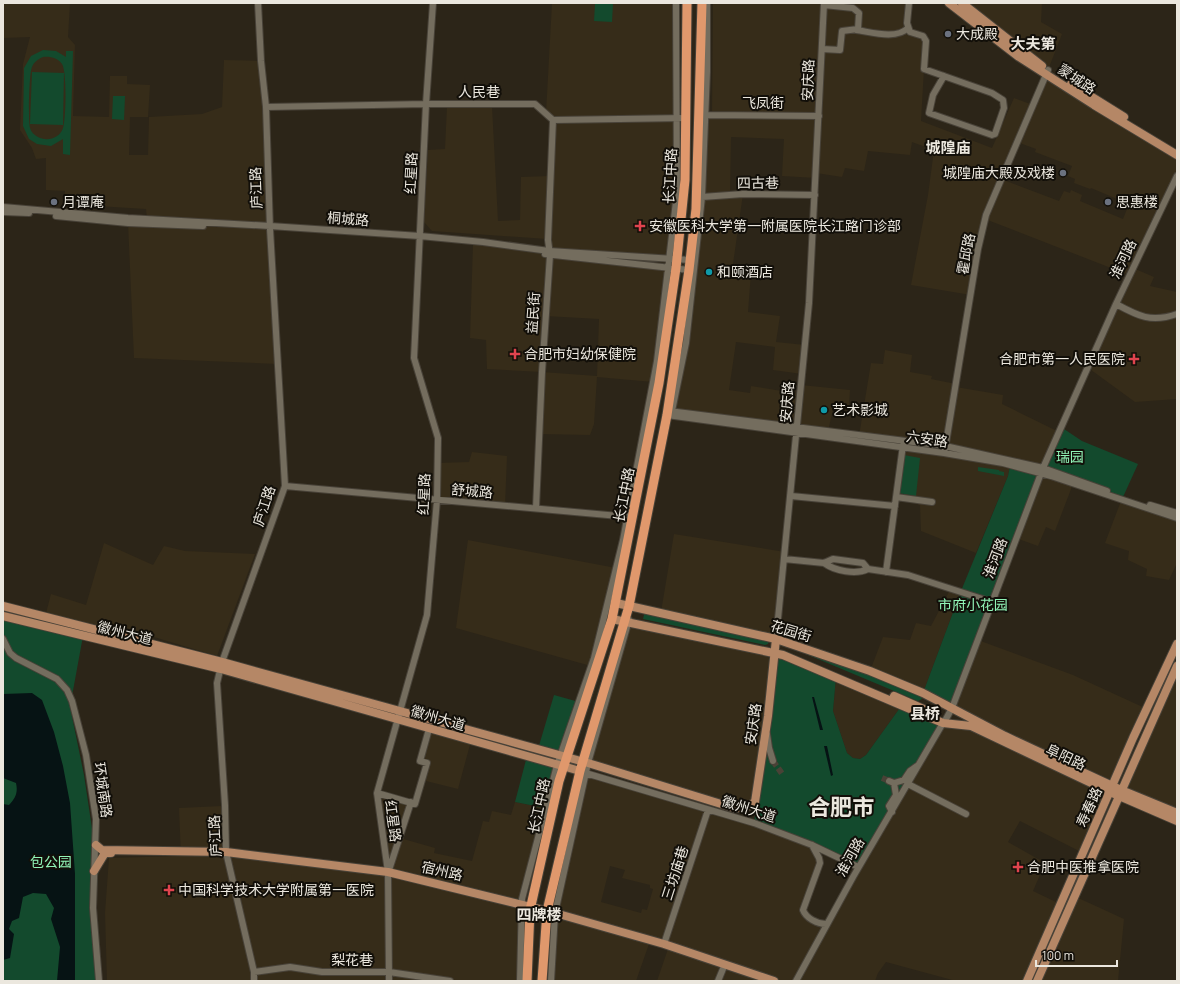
<svg xmlns="http://www.w3.org/2000/svg" width="1180" height="984" font-family="Manrope,'Noto Sans SC',sans-serif">
	<style>
		.built { fill: #362c19; fill-rule: evenodd }
		.green { fill: #134a2d; fill-rule: evenodd }
		.water { fill: #061314 }
		.lines { fill: none; stroke-linecap: round; stroke-linejoin: round }
		.minor-tunnel { stroke: #494236; stroke-width: 6; stroke-dasharray: 6 3; stroke-linecap: butt }
		.minor-casing { stroke: #484238; stroke-width: 8 }
		.major-casing { stroke: #484238; stroke-width: 10 }
		.highway-casing { stroke: #484238; stroke-width: 11 }
		.minor { stroke: #746d5e; stroke-width: 6 }
		.major { stroke: #b58766; stroke-width: 8 }
		.highway { stroke: #e0986c; stroke-width: 9 }
		.worship-dot { fill: #6b7280; stroke: #120f09; stroke-width: 1.5 }
		.health-dot { fill: #e0444e; stroke: #120f09; stroke-width: 1.5 }
		.culture-dot { fill: #0f9aa8; stroke: #120f09; stroke-width: 1.5 }
		.labels { text-anchor: middle; stroke-width: 4; stroke-linejoin: round; paint-order: stroke }
		.poi-label { font-size: 14px; fill: #ebe7de; stroke: #120f09; text-anchor: start }
		.street-label { font-size: 14px; fill: #ebe7de; stroke: #120f09 }
		.park-label { font-size: 14px; fill: #91f4b7; stroke: #120f09 }
		.neighbourhood-label { font-size: 15px; font-weight: bold; fill: #ebe7de; stroke: #120f09 }
		.town-label { font-size: 22px; font-weight: bold; fill: #ebe7de; stroke: #120f09 }
	</style>
	<rect width="100%" height="100%" fill="#2c2518"/>
	<path class="built" d="M 3,3 L 70,3 L 68,37 L 75,45 L 73,116 L 109,117 L 110,76 L 127,76 L 127,84 L 150,85 L 148,117 L 130,117 L 129,155 L 148,155 L 149,117 L 202,114 L 222,107 L 224,60 L 261,61 L 270,226 L 147,219 L 146,209 L 64,204 L 65,191 L 46,190 L 46,158 L 36,159 L 32,148 L 20,130 L 23,64 L 30,37 L 3,38 Z
		M 552,3 L 673,3 L 673,116 L 677,193 L 669,260 L 549,251 L 553,120 L 546,113 Z
		M 713,3 L 821,3 L 818,113 L 712,112 Z
		M 824,3 L 909,3 L 908,28 L 923,36 L 924,69 L 921,121 L 992,148 L 1014,98 L 1033,105 L 1046,74 L 1177,155 L 1177,176 L 1133,268 L 1154,277 L 1150,286 L 1177,292 L 1177,399 L 1135,402 L 1087,367 L 1129,275 L 985,219 L 971,295 L 911,285 L 928,195 L 934,150 L 912,142 L 910,155 L 868,151 L 864,171 L 845,168 L 842,177 L 816,173 L 816,178 L 782,176 L 784,139 L 731,137 L 730,195 L 743,194 L 732,271 L 751,273 L 748,312 L 780,316 L 776,342 L 805,345 L 802,374 L 773,370 L 775,347 L 736,342 L 729,390 L 750,393 L 751,386 L 800,394 L 801,385 L 850,390 L 849,406 L 834,404 L 828,432 L 672,411 L 686,343 L 706,115 L 819,115 ZM 1017,142 L 1036,149 L 1035,152 L 1072,166 L 1068,176 L 1075,179 L 1074,183 L 1090,189 L 1091,188 L 1129,204 L 1123,219 L 1080,201 L 1082,195 L 1071,190 L 1070,193 L 1064,191 L 1059,201 L 1001,179 Z
		M 962,3 L 1042,3 L 1041,22 L 1062,34 L 1048,70 Z
		M 447,106 L 492,106 L 498,221 L 520,220 L 521,177 L 549,176 L 547,239 L 432,231 L 424,222 L 428,150 L 445,149 Z
		M 128,223 L 270,229 L 278,364 L 134,358 Z
		M 473,244 L 550,255 L 668,268 L 653,382 L 597,377 L 594,424 L 590,435 L 539,434 L 542,372 L 487,369 L 486,340 L 470,338 ZM 545,316 L 599,319 L 597,376 L 542,372 Z
		M 885,350 L 912,355 L 910,372 L 932,376 L 931,379 L 956,384 L 956,387 L 1003,395 L 1002,404 L 1059,432 L 1043,468 L 998,457 L 859,436 L 871,363 L 883,364 Z
		M 903,447 L 1010,466 L 1008,476 L 976,553 L 921,531 L 920,505 L 896,497 Z
		M 472,452 L 507,456 L 505,506 L 437,500 L 437,463 L 469,462 Z
		M 1041,473 L 1073,484 L 1055,531 L 1046,527 L 1038,546 L 1016,538 Z
		M 1121,501 L 1177,518 L 1177,563 L 1169,580 L 1146,576 L 1147,569 L 1128,560 L 1129,551 L 1105,543 Z
		M 674,534 L 785,552 L 776,639 L 661,612 Z
		M 468,540 L 616,568 L 591,666 L 456,628 Z
		M 104,543 L 153,565 L 164,546 L 185,551 L 255,554 L 217,656 L 154,637 L 151,644 L 45,617 L 51,594 L 86,605 Z
		M 951,588 L 961,591 L 923,693 L 870,671 L 883,637 L 910,640 L 916,623 L 931,626 Z
		M 628,623 L 775,653 L 755,802 L 745,808 L 588,763 Z
		M 978,640 L 1073,675 L 1147,709 L 1113,786 L 952,708 Z
		M 1177,666 L 1177,813 L 1121,790 Z
		M 836,677 L 902,705 L 866,755 L 860,759 L 853,758 L 847,753 L 833,711 Z
		M 943,723 L 961,725 L 1110,792 L 1083,853 L 1020,821 L 1008,842 L 1045,863 L 1033,891 L 1060,904 L 1027,981 L 956,981 L 886,962 L 878,973 L 875,981 L 774,981 L 555,913 L 586,773 L 754,823 L 812,845 L 819,858 L 805,915 L 826,924 ZM 610,866 L 625,870 L 622,878 L 650,885 L 650,888 L 653,889 L 647,910 L 642,909 L 641,913 L 601,902 Z
		M 429,729 L 471,741 L 458,789 L 422,780 L 427,763 L 420,761 Z
		M 377,793 L 411,802 L 400,838 L 435,848 L 434,853 L 472,861 L 483,821 L 489,822 L 492,811 L 511,815 L 515,802 L 545,808 L 521,903 L 388,872 Z
		M 222,806 L 224,861 L 236,904 L 252,981 L 107,981 L 105,913 L 109,858 L 181,856 L 179,808 Z
		M 227,856 L 388,876 L 521,907 L 520,981 L 254,981 Z
		M 1074,896 L 1124,919 L 1118,981 L 1037,981 Z
		M 554,917 L 649,944 L 636,981 L 551,981 Z
		M 668,949 L 723,969 L 760,981 L 657,981 Z"/>
	<path class="green" d="M 595,4 L 613,4 L 612,22 L 594,21 Z
		M 43,50 L 56,51 L 66,57 L 66,51 L 73,51 L 70,155 L 63,154 L 63,139 L 51,146 L 37,144 L 29,139 L 23,126 L 24,68 L 31,56 ZM 43,57 C 50,56 58,58 62,64 C 67,71 66,119 63,128 C 60,138 47,142 38,137 C 34,135 31,132 30,128 C 28,122 29,73 32,67 C 34,62 38,59 43,57 Z
		M 32,72 L 64,73 L 63,125 L 30,124 Z
		M 113,96 L 125,96 L 124,120 L 112,119 Z
		M 1061,427 L 1082,441 L 1138,464 L 1123,497 L 1043,468 Z
		M 904,455 L 920,458 L 916,496 L 898,493 Z
		M 1010,466 L 1041,473 L 952,708 L 923,693 L 961,591 L 1008,476 Z
		M 978,467 L 999,470 L 999,471 L 1004,472 L 1004,476 L 978,471 Z
		M 645,611 L 769,641 L 768,644 L 765,645 L 643,619 Z
		M 3,616 L 83,636 L 70,707 L 84,775 L 94,842 L 102,850 C 93,894 96,937 98,981 L 3,981 Z
		M 793,644 L 920,695 L 922,699 L 918,701 L 794,649 Z
		M 775,653 L 836,677 L 833,711 L 847,753 L 853,758 L 860,759 L 866,755 L 902,705 L 943,723 L 858,867 L 754,823 Z
		M 554,695 L 579,702 L 561,755 L 538,749 Z
		M 527,756 L 557,765 L 545,808 L 515,802 Z"/>
	<path class="water" d="M 32,693 L 42,700 L 54,732 L 63,766 L 70,803 L 75,874 L 75,981 L 57,981 L 60,947 L 51,919 L 54,908 L 46,894 L 33,893 L 23,897 L 19,918 L 12,921 L 9,929 L 14,934 L 10,958 L 3,960 L 3,804 L 9,805 C 16,798 18,792 16,783 L 3,778 L 3,694 Z
		M 812,697 L 814,697 L 823,730 L 820,730 Z
		M 824,746 L 827,746 L 833,775 L 831,776 Z"/>
	<g class="lines">
		<path class="minor-tunnel" d="M 773,761 L 783,775
			M 882,778 L 889,781"/>
		<defs>
			<path id="minor" d="M 909,3 L 907,23 L 910,32 L 923,36 L 926,41 L 924,69 L 992,93 L 1003,100 L 1004,108 L 995,134 L 992,135 L 929,113 L 933,95 L 944,76
				M 856,30 C 871,32 896,40 908,28
				M 822,49 L 840,50 L 842,31 L 858,29 L 859,13 L 853,8 L 824,5
				M 266,107 L 426,104 L 535,104 L 553,120 L 686,118
				M 706,115 L 819,116
				M 702,197 L 743,194 L 815,195
				M 3,207 L 128,218 L 270,226 L 420,236 L 483,242 L 549,251 L 690,260
				M 3,212 L 29,213
				M 56,216 L 128,223 L 203,226
				M 545,254 L 689,270
				M 1116,304 C 1138,316 1151,323 1177,314
				M 669,411 L 945,446 L 1043,468 L 1107,491
				M 672,411 L 686,343 L 702,197 L 707,72 L 707,3
				M 667,415 L 944,453 L 1003,463 L 1051,476 L 1177,518
				M 945,449 L 978,249 L 986,215 L 1048,70
				M 285,486 L 630,517
				M 791,496 L 895,506
				M 896,497 L 932,502
				M 1150,505 L 1177,513
				M 536,508 L 542,372 L 550,255 L 548,240 L 553,120
				M 784,559 L 824,563 L 833,559 L 863,563 L 868,569 L 908,575 L 992,602
				M 824,563 C 835,571 856,575 868,569
				M 886,572 L 903,445
				M 3,639 L 10,653 L 16,658 L 57,679 L 67,690 L 72,701 L 86,755 L 96,819 L 93,908 L 99,981
				M 776,639 L 809,303 L 824,3
				M 946,719 L 952,708 L 1043,468 L 1116,304 L 1177,176
				M 767,734 L 769,748 L 773,761
				M 582,772 L 754,823 L 812,845 L 858,867
				M 889,781 L 894,783 L 904,780 L 910,771 L 917,766
				M 908,784 L 966,814
				M 377,793 L 415,804 L 427,763 L 420,761 L 429,729
				M 892,812 L 889,806 L 896,795 L 894,783
				M 812,845 L 819,858 L 820,863 L 803,910 C 806,918 817,924 826,924
				M 389,870 L 411,802
				M 664,944 L 708,810
				M 254,972 L 290,967 L 322,972 L 389,972 L 450,981
				M 254,981 L 254,972 L 226,852 L 225,805 L 217,683 L 222,662 L 285,486 L 270,229 L 266,107 L 261,61 L 258,3
				M 389,981 L 388,872 L 377,793 L 427,615 L 437,500 L 438,438 L 414,358 L 426,104 L 433,3
				M 520,981 L 522,899 L 557,765 L 594,658 L 623,540 L 657,361 L 677,193 L 676,3
				M 551,981 L 555,913 L 588,763 L 629,620
				M 718,981 L 725,964
				M 796,981 L 853,877 L 943,723"/>
			<path id="major" d="M 949,3 L 1019,57 L 1094,105 L 1177,155
				M 962,3 L 1042,66
				M 1071,84 L 1124,117
				M 616,603 L 776,639 L 870,671 L 923,693 L 1005,736 L 1121,790 L 1177,813
				M 3,606 L 222,662 L 588,763 L 734,808 L 745,808 L 755,802 L 768,716 L 776,639
				M 3,616 L 221,669 L 580,771
				M 612,619 L 783,655 L 943,723 L 971,726 L 1110,792 L 1177,821
				M 894,696 L 928,711
				M 96,845 L 102,850 L 226,852 L 388,872 L 555,913 L 664,944 L 774,981
				M 94,871 L 105,853 L 111,853
				M 1027,981 L 1133,738 L 1177,644
				M 1037,981 L 1177,666"/>
			<path id="highway" d="M 527,981 L 530,910 L 559,781 L 612,619 L 659,383 L 676,268 L 685,180 L 687,3
				M 542,981 L 547,911 L 580,771 L 629,606 L 667,415 L 689,270 L 696,209 L 702,3"/>
		</defs>
		<use href="#minor" class="minor-casing"/>
		<use href="#major" class="major-casing"/>
		<use href="#highway" class="highway-casing"/>
		<use href="#minor" class="minor"/>
		<use href="#major" class="major"/>
		<use href="#highway" class="highway"/>
	</g>
	<g class="worship-dot">
		<circle cx="948" cy="34" r="4"/>
		<circle cx="1063" cy="173" r="4"/>
		<circle cx="54" cy="202" r="4"/>
		<circle cx="1108" cy="202" r="4"/>
	</g>
	<g class="health-dot">
		<path d="M638 220h4v4h4v4h-4v4h-4v-4h-4v-4h4z"/>
		<path d="M513 348h4v4h4v4h-4v4h-4v-4h-4v-4h4z"/>
		<path d="M1132 353h4v4h4v4h-4v4h-4v-4h-4v-4h4z"/>
		<path d="M1016 861h4v4h4v4h-4v4h-4v-4h-4v-4h4z"/>
		<path d="M167 884h4v4h4v4h-4v4h-4v-4h-4v-4h4z"/>
	</g>
	<g class="culture-dot">
		<circle cx="709" cy="272" r="4"/>
		<circle cx="824" cy="410" r="4"/>
	</g>
	<g class="labels">
		<g class="poi-label">
			<text x="956" y="39">大成殿</text>
			<text x="1055" y="178" text-anchor="end">城隍庙大殿及戏楼</text>
			<text x="62" y="207">月谭庵</text>
			<text x="1116" y="207">思惠楼</text>
			<text x="649" y="231">安徽医科大学第一附属医院长江路门诊部</text>
			<text x="717" y="277">和颐酒店</text>
			<text x="524" y="359">合肥市妇幼保健院</text>
			<text x="1125" y="364" text-anchor="end">合肥市第一人民医院</text>
			<text x="832" y="415">艺术影城</text>
			<text x="1027" y="872">合肥中医推拿医院</text>
			<text x="178" y="895">中国科学技术大学附属第一医院</text>
		</g>
		<g class="street-label">
			<text transform="translate(1077 79) rotate(34)" y="5">蒙城路</text>
			<text transform="translate(808 80) rotate(-88)" y="5">安庆路</text>
			<text x="479" y="97">人民巷</text>
			<text x="763" y="108">飞凤街</text>
			<text transform="translate(411 173) rotate(-87)" y="5">红星路</text>
			<text transform="translate(670 176) rotate(-87)" y="5">长江中路</text>
			<text transform="translate(758 183) rotate(-1)" y="5">四古巷</text>
			<text transform="translate(256 188) rotate(-92)" y="5">庐江路</text>
			<text transform="translate(348 219) rotate(4)" y="5">桐城路</text>
			<text transform="translate(966 254) rotate(-79)" y="5">霍邱路</text>
			<text transform="translate(1123 259) rotate(-64)" y="5">淮河路</text>
			<text transform="translate(533 313) rotate(-86)" y="5">益民街</text>
			<text transform="translate(787 402) rotate(-85)" y="5">安庆路</text>
			<text transform="translate(927 439) rotate(8)" y="5">六安路</text>
			<text transform="translate(472 491) rotate(5)" y="5">舒城路</text>
			<text transform="translate(424 494) rotate(-88)" y="5">红星路</text>
			<text transform="translate(624 495) rotate(-79)" y="5">长江中路</text>
			<text transform="translate(264 506) rotate(-72)" y="5">庐江路</text>
			<text transform="translate(995 558) rotate(-69)" y="5">淮河路</text>
			<text transform="translate(791 631) rotate(17)" y="5">花园街</text>
			<text transform="translate(125 633) rotate(14)" y="5">徽州大道</text>
			<text transform="translate(438 718) rotate(16)" y="5">徽州大道</text>
			<text transform="translate(753 724) rotate(-82)" y="5">安庆路</text>
			<text transform="translate(1066 757) rotate(25)" y="5">阜阳路</text>
			<text transform="translate(103 790) rotate(82)" y="5">环城南路</text>
			<text transform="translate(539 806) rotate(-78)" y="5">长江中路</text>
			<text transform="translate(1089 807) rotate(-66)" y="5">寿春路</text>
			<text transform="translate(749 809) rotate(18)" y="5">徽州大道</text>
			<text transform="translate(393 821) rotate(82)" y="5">红星路</text>
			<text transform="translate(215 836) rotate(-93)" y="5">庐江路</text>
			<text transform="translate(850 857) rotate(-60)" y="5">淮河路</text>
			<text transform="translate(442 871) rotate(13)" y="5">宿州路</text>
			<text transform="translate(675 873) rotate(-72)" y="5">三坊庙巷</text>
			<text x="352" y="965">梨花巷</text>
		</g>
		<g class="park-label">
			<text x="1070" y="462">瑞园</text>
			<text x="973" y="610">市府小花园</text>
			<text x="51" y="867">包公园</text>
		</g>
		<g class="neighbourhood-label">
			<text x="1033" y="49">大夫第</text>
			<text x="948" y="153">城隍庙</text>
			<text x="925" y="719">县桥</text>
			<text x="539" y="920">四牌楼</text>
		</g>
		<g class="town-label">
			<text x="841" y="815">合肥市</text>
		</g>
	</g>
	<rect width="1180" height="984" fill="none" stroke="#ebe7de" stroke-width="8"/>
	<path d="M1036 960v6h81v-6" fill="none" stroke="#ebe7de" stroke-width="2"/>
	<text x="1042" y="960" font-size="12" fill="#ebe7de" stroke="#120f09" stroke-width="3" paint-order="stroke">100 m</text>
</svg>
